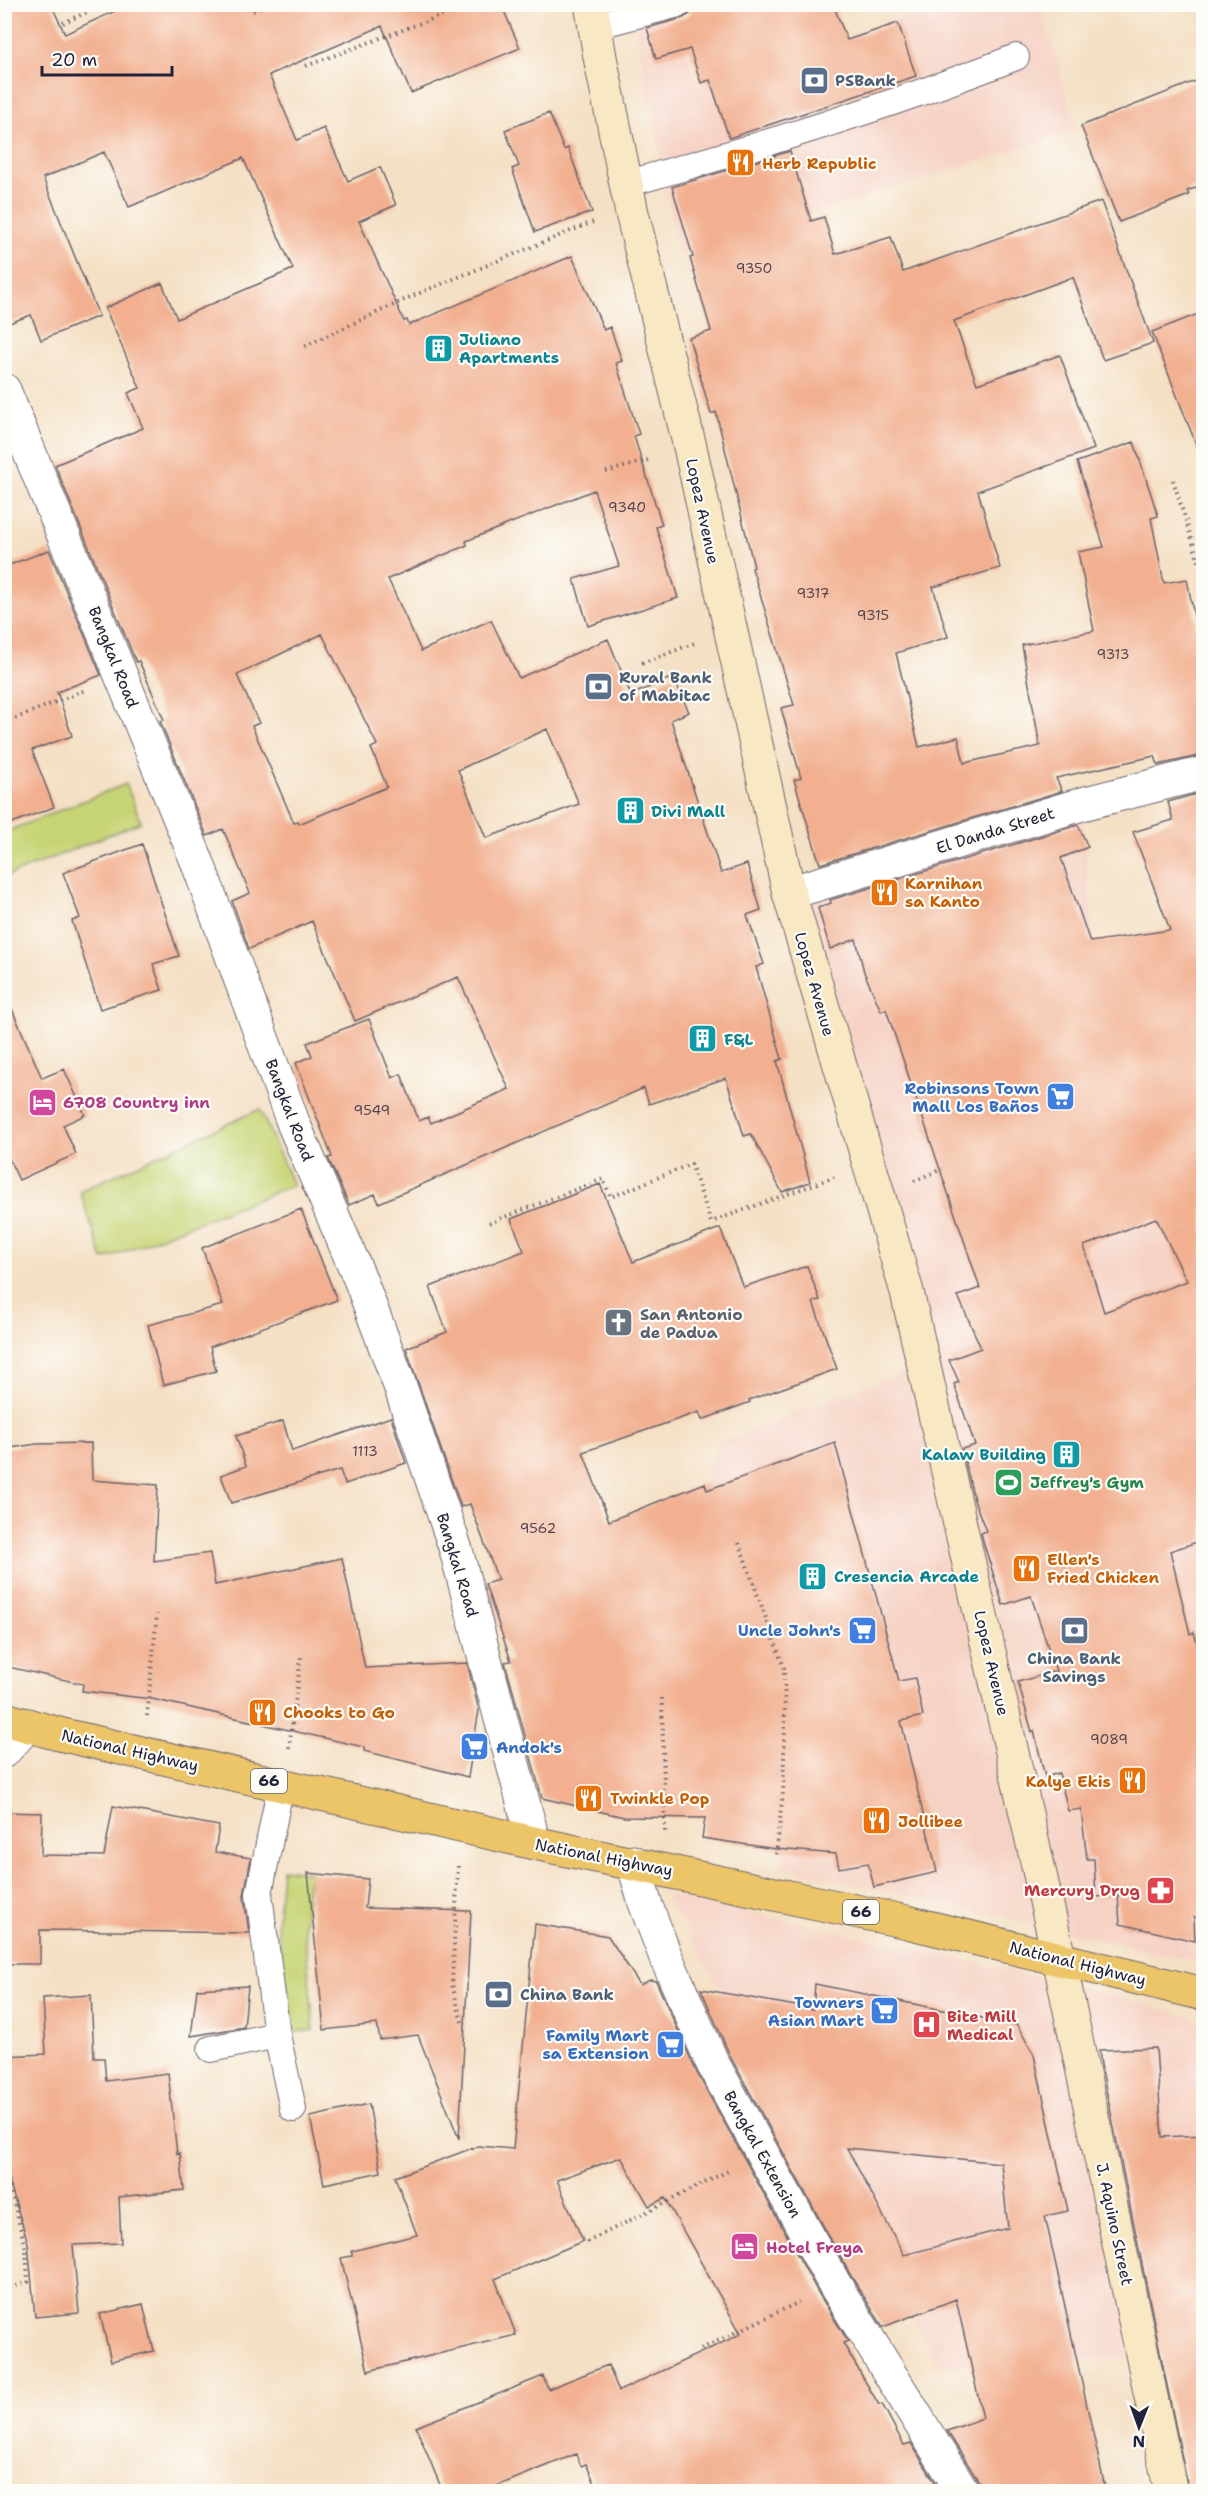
<svg xmlns="http://www.w3.org/2000/svg" width="1208" height="2496" font-family="'Shantell Sans',sans-serif">
	<style>
		.built { fill: #f6d2c4 }
		.green { fill: #c7d475; stroke: #747b58; stroke-width: 1.5 }
		.building { fill: #f2b091; fill-rule: evenodd }
		.lines { fill: none; stroke-linecap: round; stroke-linejoin: round }
		.lane-casing { stroke: #6c646b; stroke-width: 28 }
		.street-casing { stroke: #6c646b; stroke-width: 35 }
		.secondary-casing { stroke: #6c646b; stroke-width: 35 }
		.primary-casing { stroke: #6c646b; stroke-width: 35 }
		.path { stroke: #6c646b; stroke-width: 4; stroke-dasharray: 1.5 4.5; stroke-linecap: butt }
		.lane { stroke: #fff; stroke-width: 26 }
		.street { stroke: #fff; stroke-width: 33 }
		.secondary { stroke: #f8e8c3; stroke-width: 33 }
		.primary { stroke: #edc569; stroke-width: 33 }
		.labels { text-anchor: middle; stroke-width: 4.5; stroke-linejoin: round; paint-order: stroke }
		.number-label { font-size: 14px; fill: #564650 }
		.shield { fill: #fdfcf7; stroke: #646373; stroke-width: 1.5 }
		.shield-label { font-size: 15px; font-weight: bold; fill: #22223b }
		.service-label { font-size: 16px; font-weight: bold; fill: #4e5e75; stroke: #fdfcf7; text-anchor: start }
		.food-label { font-size: 16px; font-weight: bold; fill: #c56008; stroke: #fdfcf7; text-anchor: start }
		.culture-label { font-size: 16px; font-weight: bold; fill: #0d838f; stroke: #fdfcf7; text-anchor: start }
		.street-label { font-size: 16px; fill: #22223b; stroke: #fdfcf7 }
		.shop-label { font-size: 16px; font-weight: bold; fill: #366cbe; stroke: #fdfcf7; text-anchor: end }
		.hotel-label { font-size: 16px; font-weight: bold; fill: #b23c85; stroke: #fdfcf7; text-anchor: start }
		.worship-label { font-size: 16px; font-weight: bold; fill: #5b616d; stroke: #fdfcf7; text-anchor: start }
		.leisure-label { font-size: 16px; font-weight: bold; fill: #27864d; stroke: #fdfcf7; text-anchor: start }
		.health-label { font-size: 16px; font-weight: bold; fill: #be3a42; stroke: #fdfcf7; text-anchor: end }
	</style>
	<rect width="100%" height="100%" fill="#fdfcf7"/>
	<filter id="ink" filterUnits="userSpaceOnUse"><feTurbulence type="fractalNoise" baseFrequency=".0167" numOctaves="2"/><feDisplacementMap in="SourceGraphic" scale="12" xChannelSelector="R" yChannelSelector="G"/><feConvolveMatrix kernelMatrix="1 2 1 2 8 2 1 2 1" color-interpolation-filters="sRGB"/></filter>
	<filter id="wash" filterUnits="userSpaceOnUse"><feTurbulence type="fractalNoise" baseFrequency=".008" numOctaves="4" result="noise"/><feDisplacementMap in="SourceGraphic" scale="24" xChannelSelector="R" yChannelSelector="G"/><feGaussianBlur stdDeviation="1.35" result="paint"/><feColorMatrix in="noise" values="0 0 0 0 0 0 0 0 0 0 0 0 0 0 0 0 0 1.4 0 .05"/><feComposite in="paint" operator="in"/></filter>
	<g filter="url(#wash)">
		<rect width="100%" height="100%" fill="#f4e0c5"/>
		<path class="built" d="M 941,5 L 1040,5 L 1077,130 L 679,256 L 633,16 L 672,6 L 698,87 Z
			M 1082,804 L 1093,942 L 1203,925 L 1204,1427 L 1192,1432 L 1204,1457 L 1203,1963 L 784,1868 L 792,1692 L 721,1532 L 705,1483 L 718,1442 L 936,1359 L 803,899 Z
			M 665,1894 L 1028,1974 L 1203,2020 L 1203,2354 L 940,2367 Z"/>
		<path class="green" d="M 126,784 L 141,822 L 5,877 L 5,832 Z
			M 260,1109 L 293,1185 L 103,1260 L 80,1191 Z
			M 282,1869 L 309,1872 L 304,1926 L 314,2030 L 294,2032 L 277,1927 Z"/>
		<g id="blocks">
			<path class="building" d="M 4,4 L 51,4 L 65,34 L 130,4 L 501,4 L 520,48 L 411,93 L 382,26 L 269,75 L 297,140 L 324,128 L 348,181 L 380,167 L 396,205 L 359,221 L 404,321 L 407,320 L 409,325 L 572,256 L 604,330 L 610,327 L 622,361 L 616,363 L 639,434 L 634,436 L 662,525 L 656,527 L 678,598 L 588,626 L 574,579 L 619,566 L 594,490 L 466,541 L 467,545 L 388,579 L 421,651 L 491,620 L 519,678 L 608,639 L 631,695 L 673,677 L 689,712 L 671,720 L 721,873 L 747,864 L 761,910 L 747,915 L 764,964 L 756,967 L 782,1059 L 777,1061 L 810,1182 L 782,1192 L 751,1134 L 744,1136 L 726,1078 L 649,1104 L 644,1088 L 379,1203 L 375,1194 L 349,1205 L 328,1158 L 332,1157 L 296,1063 L 312,1056 L 307,1043 L 369,1019 L 392,1078 L 401,1074 L 419,1121 L 428,1117 L 431,1123 L 509,1089 L 458,977 L 355,1021 L 312,921 L 249,949 L 232,901 L 250,893 L 223,829 L 207,836 L 160,721 L 164,720 L 139,661 L 136,662 L 55,465 L 143,428 L 128,393 L 140,388 L 105,308 L 162,283 L 177,319 L 293,269 L 243,158 L 129,207 L 104,152 L 43,178 L 99,316 L 41,340 L 31,315 L 4,325 ZM 322,634 L 377,745 L 371,748 L 387,787 L 299,824 L 298,821 L 294,823 L 252,726 L 259,723 L 237,675 ZM 547,729 L 579,804 L 486,838 L 458,770 Z
				M 694,4 L 833,4 L 847,40 L 898,23 L 916,76 L 729,138 L 710,80 L 701,83 L 690,49 L 656,59 L 647,28 L 683,18 L 690,14 Z
				M 1203,78 L 1203,185 L 1187,191 L 1189,195 L 1119,222 L 1081,126 Z
				M 549,113 L 564,150 L 568,148 L 592,212 L 535,232 L 512,169 L 519,166 L 505,130 Z
				M 790,151 L 811,221 L 824,217 L 835,254 L 891,237 L 903,272 L 1101,201 L 1153,343 L 1103,360 L 1073,277 L 954,321 L 977,384 L 1060,355 L 1094,449 L 978,491 L 1000,568 L 933,587 L 948,637 L 896,653 L 919,747 L 958,737 L 964,763 L 1040,746 L 1022,645 L 1094,631 L 1078,552 L 1104,547 L 1077,462 L 1134,442 L 1158,516 L 1151,518 L 1164,583 L 1187,579 L 1203,663 L 1203,755 L 1158,765 L 1155,756 L 1056,778 L 1062,791 L 820,864 L 794,780 L 801,778 L 781,708 L 794,705 L 752,568 L 754,567 L 716,412 L 711,414 L 689,338 L 711,331 L 690,258 L 693,257 L 672,187 Z
				M 1203,312 L 1203,456 L 1201,457 L 1152,332 Z
				M 49,550 L 101,675 L 57,692 L 72,736 L 32,750 L 54,807 L 4,826 L 4,567 Z
				M 1203,792 L 1203,1540 L 1170,1551 L 1190,1634 L 1194,1632 L 1203,1665 L 1203,1919 L 1194,1917 L 1195,1941 L 1120,1924 L 1118,1895 L 1096,1897 L 1094,1859 L 1087,1859 L 1081,1809 L 1068,1811 L 1059,1773 L 1045,1777 L 1034,1731 L 1032,1732 L 1018,1682 L 1056,1671 L 1031,1596 L 1003,1605 L 985,1548 L 981,1533 L 986,1531 L 974,1500 L 962,1449 L 975,1445 L 954,1384 L 959,1382 L 949,1360 L 981,1348 L 958,1296 L 980,1288 L 886,1009 L 881,1011 L 864,972 L 856,939 L 830,949 L 818,908 L 831,903 L 830,900 L 1078,825 L 1088,847 L 1061,858 L 1090,942 L 1170,930 L 1133,832 L 1173,820 L 1168,802 ZM 1156,1218 L 1187,1281 L 1104,1312 L 1084,1246 Z
				M 142,844 L 179,956 L 153,964 L 162,990 L 100,1009 L 72,921 L 80,918 L 63,873 Z
				M 4,991 L 42,1078 L 64,1069 L 85,1115 L 63,1125 L 76,1154 L 19,1180 L 4,1148 Z
				M 600,1184 L 633,1262 L 720,1228 L 743,1287 L 807,1266 L 820,1300 L 813,1302 L 837,1369 L 749,1400 L 750,1402 L 702,1420 L 699,1412 L 583,1452 L 609,1521 L 705,1483 L 707,1490 L 835,1443 L 899,1681 L 915,1678 L 923,1716 L 901,1721 L 937,1872 L 874,1887 L 868,1863 L 839,1868 L 836,1854 L 776,1849 L 702,1838 L 705,1818 L 624,1817 L 542,1798 L 505,1662 L 511,1661 L 485,1584 L 498,1580 L 470,1504 L 461,1507 L 406,1348 L 447,1332 L 430,1287 L 524,1251 L 511,1219 Z
				M 301,1209 L 337,1300 L 210,1347 L 216,1371 L 163,1385 L 148,1325 L 223,1305 L 202,1248 Z
				M 391,1417 L 406,1463 L 345,1484 L 340,1470 L 231,1503 L 221,1475 L 246,1466 L 236,1436 L 283,1421 L 292,1451 Z
				M 91,1443 L 92,1480 L 158,1485 L 154,1561 L 210,1553 L 215,1585 L 342,1558 L 365,1668 L 467,1663 L 479,1710 L 468,1777 L 364,1751 L 364,1747 L 152,1699 L 82,1691 L 83,1684 L 4,1666 L 4,1449 L 37,1444 Z
				M 113,1806 L 219,1826 L 215,1852 L 251,1858 L 244,1896 L 249,1933 L 40,1930 L 40,1964 L 4,1964 L 4,1812 L 42,1813 L 41,1855 L 104,1856 Z
				M 308,1873 L 368,1879 L 365,1908 L 471,1911 L 459,2139 L 418,2035 L 380,2040 L 377,2024 L 324,2030 Z
				M 535,1924 L 608,1936 L 640,1985 L 650,1980 L 656,1981 L 697,2073 L 819,2294 L 848,2341 L 843,2343 L 879,2405 L 882,2404 L 904,2445 L 911,2443 L 941,2492 L 599,2492 L 586,2464 L 581,2466 L 576,2454 L 482,2492 L 443,2492 L 416,2427 L 543,2376 L 548,2389 L 608,2365 L 619,2391 L 741,2334 L 665,2198 L 649,2206 L 621,2157 L 557,2180 L 583,2241 L 495,2279 L 516,2335 L 368,2371 L 341,2258 L 352,2256 L 352,2251 L 417,2235 L 395,2177 L 478,2146 L 513,2149 Z
				M 815,1984 L 1017,2025 L 1034,2055 L 1068,2211 L 1045,2216 L 1106,2492 L 982,2492 L 979,2482 L 947,2431 L 983,2418 L 956,2299 L 883,2327 L 851,2276 L 730,2056 L 701,1989 L 813,2009 ZM 847,2148 L 1001,2163 L 1008,2228 L 904,2255 Z
				M 248,1986 L 244,2027 L 191,2036 L 197,1989 Z
				M 91,1995 L 94,2058 L 104,2058 L 106,2081 L 168,2073 L 177,2154 L 180,2153 L 184,2190 L 119,2197 L 121,2243 L 73,2245 L 79,2313 L 35,2317 L 28,2243 L 9,2181 L 4,2132 L 4,2056 L 46,2054 L 43,1998 Z
				M 1156,2048 L 1162,2137 L 1203,2135 L 1203,2492 L 1189,2492 L 1101,2065 L 1099,2050 Z
				M 369,2104 L 381,2172 L 324,2184 L 310,2117 Z
				M 143,2304 L 154,2351 L 111,2361 L 100,2314 Z"/>
		</g>
	</g>
	<g filter="url(#ink)">
		<use href="#blocks" fill-opacity="0" stroke="#6c646b" stroke-width="1.5"/>
		<g class="lines">
			<defs>
				<path id="lane" d="M 595,26 L 679,4
					M 626,184 C 758,147 889,107 1016,57
					M 281,1784 L 259,1894 L 277,2035 L 293,2109
					M 211,2049 L 277,2035"/>
				<path id="street" d="M 4,390 L 197,861 L 294,1125 L 360,1279 L 399,1383 L 456,1550 L 534,1843
					M 789,893 L 1082,804 L 1204,773
					M 4,1751 L 28,1725
					M 633,1862 L 645,1903 L 665,1955 L 713,2064 L 835,2285 L 963,2492"/>
				<path id="secondary" d="M 591,4 L 600,57 L 632,213 L 690,447 L 789,893 L 907,1292 L 1059,1958 L 1171,2492"/>
				<path id="primary" d="M 4,1719 L 59,1734 L 534,1843 L 907,1922 L 1204,1994"/>
			</defs>
			<use href="#lane" class="lane-casing"/>
			<use href="#street" class="street-casing"/>
			<use href="#secondary" class="secondary-casing"/>
			<use href="#primary" class="primary-casing"/>
			<path class="path" d="M 253,11 L 268,4
				M 63,23 L 105,4
				M 306,66 L 472,4
				M 305,346 L 417,294 L 593,222
				M 606,472 L 652,459
				M 1173,480 L 1204,578
				M 642,663 L 695,643
				M 4,723 L 85,690
				M 914,1181 L 942,1169
				M 489,1223 L 603,1179 L 611,1197 L 691,1164 L 711,1222 L 834,1177
				M 739,1543 L 784,1668 L 785,1722 L 783,1792 L 776,1855
				M 662,1698 L 665,1832
				M 147,1716 L 157,1614
				M 289,1748 L 301,1657
				M 458,1866 L 452,1984 L 463,2026
				M 4,2164 L 26,2250 L 28,2282 L 4,2290
				M 587,2242 L 728,2171
				M 701,2349 L 799,2302"/>
			<use href="#lane" class="lane"/>
			<use href="#street" class="street"/>
			<use href="#secondary" class="secondary"/>
			<use href="#primary" class="primary"/>
		</g>
	</g>
	<defs>
		<symbol id="bank-square" viewBox="-11 -11 22 22"><rect x="-9" y="-9" width="18" height="18" rx="4" fill="#5c6f8a" stroke="#fdfcf7"/><path d="M-6-4H6V4H-6ZM0-2.3a2.3 2.3 0 1 0 0 4.6a2.3 2.3 0 1 0 0-4.6Z" fill="#fff"/></symbol>
		<symbol id="restaurant-square" viewBox="-11 -11 22 22"><rect x="-9" y="-9" width="18" height="18" rx="4" fill="#e8710a" stroke="#fdfcf7"/><path d="M-5-6h1v4h1v-4h1v4h1v-4h1v5L-1.5 .5V6h-2V.5L-5-1ZM5-6V6H3V1.5H1.5Q1.5-4 5-6Z" fill="#fff"/></symbol>
		<symbol id="building-square" viewBox="-11 -11 22 22"><rect x="-9" y="-9" width="18" height="18" rx="4" fill="#0f9aa8" stroke="#fdfcf7"/><path d="M-4-6H4V6H1V3H-1V6H-4ZM-2.5-4.3h1.7v1.8h-1.7ZM.8-4.3h1.7v1.8H.8ZM-2.5-1h1.7V.8h-1.7ZM.8-1h1.7V.8H.8Z" fill="#fff"/></symbol>
		<symbol id="supermarket-square" viewBox="-11 -11 22 22"><rect x="-9" y="-9" width="18" height="18" rx="4" fill="#3f7fe0" stroke="#fdfcf7"/><path d="M-6-5.5h2.5l.6 2H6L4.5 2H-2.5L-4.4-4H-6ZM-1.5 3.2a1.3 1.3 0 1 0 .1 0ZM3 3.2a1.3 1.3 0 1 0 .1 0Z" fill="#fff"/></symbol>
		<symbol id="hotel-square" viewBox="-11 -11 22 22"><rect x="-9" y="-9" width="18" height="18" rx="4" fill="#d1479c" stroke="#fdfcf7"/><path d="M-6-4.5h1.5V1H6V5H4.5V3h-9V5H-6ZM-4 0a1.8 1.8 0 1 1 3.6 0ZM.5 0V-2.5h3Q6-2.5 6 0Z" fill="#fff"/></symbol>
		<symbol id="church-square" viewBox="-11 -11 22 22"><rect x="-9" y="-9" width="18" height="18" rx="4" fill="#6b7280" stroke="#fdfcf7"/><path d="M-1.2-6h2.4v3.5h3.3v2.4h-3.3V6h-2.4V-.1h-3.3v-2.4h3.3Z" fill="#fff"/></symbol>
		<symbol id="stadium-square" viewBox="-11 -11 22 22"><rect x="-9" y="-9" width="18" height="18" rx="4" fill="#2e9e5b" stroke="#fdfcf7"/><path d="M0-5a6.5 5 0 1 0 0 10a6.5 5 0 1 0 0-10ZM-3.5-1.8h7v3.6h-7Z" fill="#fff"/></symbol>
		<symbol id="pharmacy-square" viewBox="-11 -11 22 22"><rect x="-9" y="-9" width="18" height="18" rx="4" fill="#e0444e" stroke="#fdfcf7"/><path d="M-2-6h4v4h4v4h-4v4h-4v-4h-4v-4h4Z" fill="#fff"/></symbol>
		<symbol id="hospital-square" viewBox="-11 -11 22 22"><rect x="-9" y="-9" width="18" height="18" rx="4" fill="#e0444e" stroke="#fdfcf7"/><path d="M-5-5h3v3.5h4V-5h3V5h-3V1.5h-4V5h-3Z" fill="#fff"/></symbol>
	</defs>
	<g fill-rule="evenodd">
		<use href="#bank-square" x="798" y="64" width="33" height="33"/>
		<use href="#restaurant-square" x="724" y="146" width="33" height="33"/>
		<use href="#building-square" x="422" y="332" width="33" height="33"/>
		<use href="#bank-square" x="582" y="670" width="33" height="33"/>
		<use href="#building-square" x="614" y="794" width="33" height="33"/>
		<use href="#restaurant-square" x="868" y="876" width="33" height="33"/>
		<use href="#building-square" x="686" y="1022" width="33" height="33"/>
		<use href="#supermarket-square" x="1044" y="1080" width="33" height="33"/>
		<use href="#hotel-square" x="26" y="1086" width="33" height="33"/>
		<use href="#church-square" x="602" y="1306" width="33" height="33"/>
		<use href="#building-square" x="1050" y="1438" width="33" height="33"/>
		<use href="#stadium-square" x="992" y="1466" width="33" height="33"/>
		<use href="#restaurant-square" x="1010" y="1552" width="33" height="33"/>
		<use href="#building-square" x="796" y="1560" width="33" height="33"/>
		<use href="#supermarket-square" x="846" y="1614" width="33" height="33"/>
		<use href="#bank-square" x="1058" y="1614" width="33" height="33"/>
		<use href="#restaurant-square" x="246" y="1696" width="33" height="33"/>
		<use href="#supermarket-square" x="458" y="1730" width="33" height="33"/>
		<use href="#restaurant-square" x="1116" y="1764" width="33" height="33"/>
		<use href="#restaurant-square" x="572" y="1782" width="33" height="33"/>
		<use href="#restaurant-square" x="860" y="1804" width="33" height="33"/>
		<use href="#pharmacy-square" x="1144" y="1874" width="33" height="33"/>
		<use href="#bank-square" x="482" y="1978" width="33" height="33"/>
		<use href="#supermarket-square" x="868" y="1994" width="33" height="33"/>
		<use href="#hospital-square" x="910" y="2008" width="33" height="33"/>
		<use href="#supermarket-square" x="654" y="2028" width="33" height="33"/>
		<use href="#hotel-square" x="728" y="2230" width="33" height="33"/>
	</g>
	<g class="labels">
		<g class="number-label">
			<text x="754" y="273">9350</text>
			<text x="627" y="512">9340</text>
			<text x="813" y="598">9317</text>
			<text x="873" y="620">9315</text>
			<text x="1113" y="659">9313</text>
			<text x="372" y="1115">9549</text>
			<text x="365" y="1456">1113</text>
			<text x="538" y="1533">9562</text>
			<text x="1109" y="1744">9089</text>
		</g>
		<g class="shield">
			<rect x="251" y="1769" width="36" height="24" rx="4.5"/>
			<rect x="843" y="1900" width="36" height="24" rx="4.5"/>
		</g>
		<g class="shield-label">
			<text x="269" y="1786">66</text>
			<text x="861" y="1917">66</text>
		</g>
		<g class="service-label">
			<text x="835" y="86">PSBank</text>
			<text x="619" y="683">Rural Bank<tspan x="619" dy="18">of Mabitac</tspan></text>
			<text x="1074" y="1664" text-anchor="middle">China Bank<tspan x="1074" dy="18">Savings</tspan></text>
			<text x="520" y="2000">China Bank</text>
		</g>
		<g class="food-label">
			<text x="762" y="169">Herb Republic</text>
			<text x="905" y="889">Karnihan<tspan x="905" dy="18">sa Kanto</tspan></text>
			<text x="1047" y="1565">Ellen's<tspan x="1047" dy="18">Fried Chicken</tspan></text>
			<text x="283" y="1718">Chooks to Go</text>
			<text x="1111" y="1787" text-anchor="end">Kalye Ekis</text>
			<text x="610" y="1804">Twinkle Pop</text>
			<text x="898" y="1827">Jollibee</text>
		</g>
		<g class="culture-label">
			<text x="459" y="345">Juliano<tspan x="459" dy="18">Apartments</tspan></text>
			<text x="651" y="817">Divi Mall</text>
			<text x="724" y="1045">F&amp;L</text>
			<text x="1046" y="1460" text-anchor="end">Kalaw Building</text>
			<text x="834" y="1582">Cresencia Arcade</text>
		</g>
		<g class="street-label">
			<text transform="translate(703 511) rotate(78)" y="6">Lopez Avenue</text>
			<text transform="translate(114 657) rotate(68)" y="6">Bangkal Road</text>
			<text transform="translate(995 830) rotate(-17)" y="6">El Danda Street</text>
			<text transform="translate(815 984) rotate(74)" y="6">Lopez Avenue</text>
			<text transform="translate(290 1110) rotate(69)" y="6">Bangkal Road</text>
			<text transform="translate(458 1565) rotate(73)" y="6">Bangkal Road</text>
			<text transform="translate(992 1663) rotate(77)" y="6">Lopez Avenue</text>
			<text transform="translate(130 1750) rotate(13)" y="6">National Highway</text>
			<text transform="translate(604 1857) rotate(11)" y="6">National Highway</text>
			<text transform="translate(1078 1963) rotate(14)" y="6">National Highway</text>
			<text transform="translate(763 2154) rotate(61)" y="6">Bangkal Extension</text>
			<text transform="translate(1115 2224) rotate(78)" y="6">J. Aquino Street</text>
		</g>
		<g class="shop-label">
			<text x="1039" y="1094">Robinsons Town<tspan x="1039" dy="18">Mall Los Baños</tspan></text>
			<text x="841" y="1636">Uncle John's</text>
			<text x="496" y="1753" text-anchor="start">Andok's</text>
			<text x="864" y="2008">Towners<tspan x="864" dy="18">Asian Mart</tspan></text>
			<text x="649" y="2041">Family Mart<tspan x="649" dy="18">sa Extension</tspan></text>
		</g>
		<g class="hotel-label">
			<text x="63" y="1108">6708 Country inn</text>
			<text x="766" y="2253">Hotel Freya</text>
		</g>
		<g class="worship-label">
			<text x="640" y="1320">San Antonio<tspan x="640" dy="18">de Padua</tspan></text>
		</g>
		<g class="leisure-label">
			<text x="1030" y="1488">Jeffrey's Gym</text>
		</g>
		<g class="health-label">
			<text x="1140" y="1896">Mercury Drug</text>
			<text x="947" y="2022" text-anchor="start">Bite Mill<tspan x="947" dy="18">Medical</tspan></text>
		</g>
	</g>
	<rect width="1208" height="2496" fill="none" stroke="#fdfcf7" stroke-width="24"/>
	<g transform="translate(1139 2427) rotate(181)" stroke="#fdfcf7" stroke-width="4.5" paint-order="stroke">
	<path d="M0-4.5L10 22L0 15L-10 22Z" fill="#22223b"/>
	<text y="-9" font-size="16" font-weight="bold" text-anchor="middle" fill="#22223b">N</text>
	</g>
	<path d="M42 66v9h130v-9" fill="none" stroke="#22223b" stroke-width="3"/>
	<text x="51" y="66" font-size="18" fill="#22223b" stroke="#fdfcf7" stroke-width="4.5" paint-order="stroke">20 m</text>
</svg>
